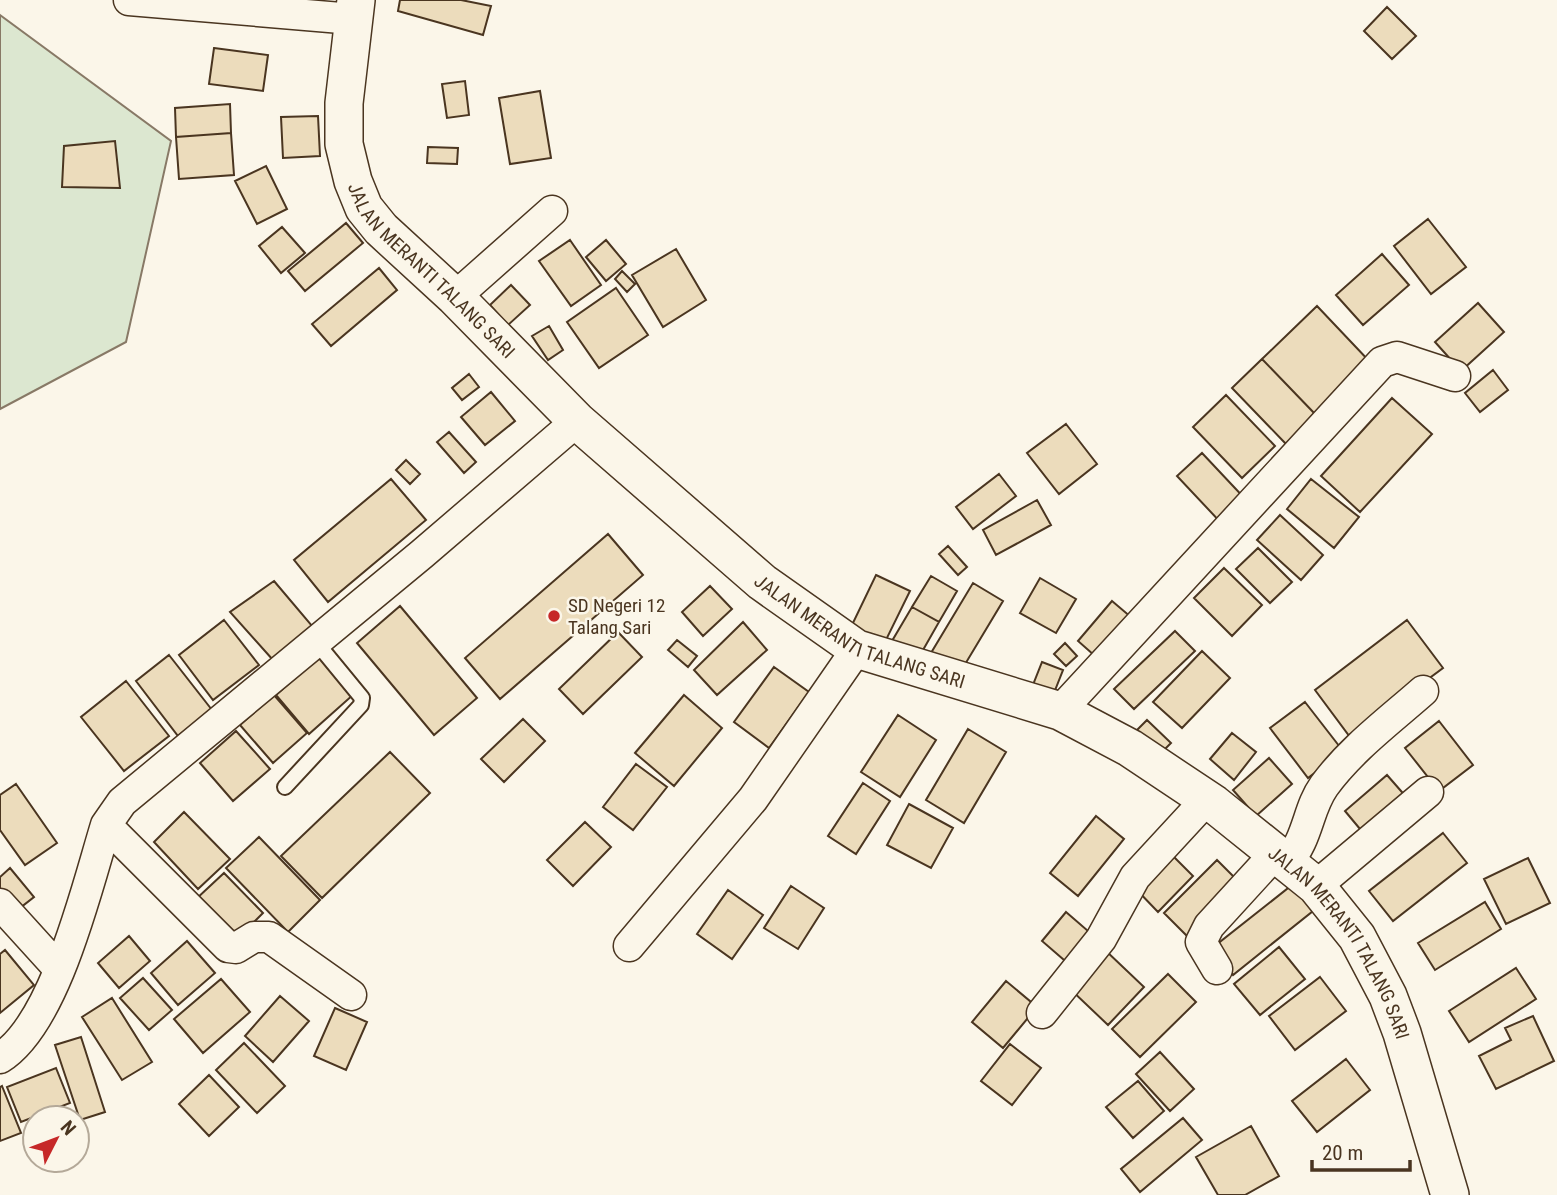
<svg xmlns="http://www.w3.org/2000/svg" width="1557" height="1195" font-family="'Roboto Condensed',sans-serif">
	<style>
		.green { fill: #dce7d0; stroke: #887966; stroke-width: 2 }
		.building { fill: #ecdcbc; stroke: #4a3520; stroke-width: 2 }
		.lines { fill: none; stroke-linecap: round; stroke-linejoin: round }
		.service-casing { stroke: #4a3520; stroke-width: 18 }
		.minor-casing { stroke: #4a3520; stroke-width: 33 }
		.tertiary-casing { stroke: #4a3520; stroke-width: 40 }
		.service { stroke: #fbf6e9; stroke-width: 14 }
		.minor { stroke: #fbf6e9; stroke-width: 30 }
		.tertiary { stroke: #fbf6e9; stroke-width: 37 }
		.poi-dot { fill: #c62828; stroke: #fbf6e9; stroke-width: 2.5 }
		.labels { text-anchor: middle; stroke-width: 5; stroke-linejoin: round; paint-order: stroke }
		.street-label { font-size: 19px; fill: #4a3520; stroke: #fbf6e9 }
		.poi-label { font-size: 19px; fill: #4a3520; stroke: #fbf6e9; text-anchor: start }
	</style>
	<rect width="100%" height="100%" fill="#fbf6e9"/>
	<path class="green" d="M 0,15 L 171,141 L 126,342 L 0,409 Z"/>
	<path class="building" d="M 400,0 L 461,0 L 491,6 L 483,35 L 398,11 Z
		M 1387,7 L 1416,36 L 1392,59 L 1364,31 Z
		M 214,48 L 268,55 L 263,91 L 209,84 Z
		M 465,81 L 469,115 L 447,118 L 442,84 Z
		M 540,91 L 551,158 L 510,164 L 499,98 Z
		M 230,104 L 231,133 L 176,137 L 175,108 Z
		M 318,116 L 320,156 L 283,158 L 281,117 Z
		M 231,133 L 234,175 L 179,179 L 176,137 Z
		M 115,141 L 120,188 L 62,187 L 64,146 Z
		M 428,147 L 458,148 L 457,164 L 427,163 Z
		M 266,166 L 287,209 L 257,224 L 235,181 Z
		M 1428,219 L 1466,267 L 1431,294 L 1394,246 Z
		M 346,223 L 363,243 L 305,291 L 288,271 Z
		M 282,227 L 305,253 L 281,273 L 259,246 Z
		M 570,240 L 601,285 L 571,306 L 539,261 Z
		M 606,240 L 626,264 L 606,281 L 586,257 Z
		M 676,249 L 706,300 L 663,327 L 632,275 Z
		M 1382,254 L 1409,285 L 1363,325 L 1336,295 Z
		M 379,268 L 397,290 L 331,346 L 312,324 Z
		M 622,271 L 635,284 L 627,292 L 615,279 Z
		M 511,285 L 530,305 L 508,325 L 490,305 Z
		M 616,288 L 648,335 L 599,368 L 567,322 Z
		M 1478,303 L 1504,332 L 1461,371 L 1435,342 Z
		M 1317,306 L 1371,363 L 1316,415 L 1262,359 Z
		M 549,326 L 563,350 L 548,360 L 532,336 Z
		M 1262,359 L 1316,415 L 1286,444 L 1232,388 Z
		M 1493,370 L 1508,390 L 1480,412 L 1465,393 Z
		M 469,374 L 479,387 L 462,400 L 452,388 Z
		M 491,392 L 515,421 L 485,445 L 461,417 Z
		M 1226,395 L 1275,446 L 1242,478 L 1193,427 Z
		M 1392,398 L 1432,434 L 1360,512 L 1321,476 Z
		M 1066,424 L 1097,464 L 1059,494 L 1027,453 Z
		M 449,432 L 476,462 L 464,473 L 437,442 Z
		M 1202,453 L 1249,503 L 1224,526 L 1177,476 Z
		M 406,460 L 420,474 L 410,484 L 396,470 Z
		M 999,474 L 1016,496 L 973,529 L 956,507 Z
		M 391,479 L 426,520 L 328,602 L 294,560 Z
		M 1311,479 L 1359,517 L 1334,548 L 1287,509 Z
		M 1037,500 L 1051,525 L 996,555 L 983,530 Z
		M 1280,515 L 1323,555 L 1301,580 L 1257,540 Z
		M 608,534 L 643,575 L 500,699 L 465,658 Z
		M 948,546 L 967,567 L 958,575 L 939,554 Z
		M 1258,548 L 1292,582 L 1270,603 L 1236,569 Z
		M 1224,568 L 1262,605 L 1232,636 L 1194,598 Z
		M 876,575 L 910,591 L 884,644 L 851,627 Z
		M 931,576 L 957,591 L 939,622 L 912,607 Z
		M 1040,578 L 1076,599 L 1056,633 L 1020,613 Z
		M 274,581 L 313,627 L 273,660 L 230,612 Z
		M 973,583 L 1003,601 L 958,676 L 928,658 Z
		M 710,586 L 732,609 L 703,636 L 682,612 Z
		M 1112,601 L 1138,623 L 1103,663 L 1078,641 Z
		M 400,606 L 477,698 L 434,735 L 357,643 Z
		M 912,607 L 939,622 L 919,657 L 892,641 Z
		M 224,620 L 259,665 L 213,700 L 179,655 Z
		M 1407,620 L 1443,668 L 1350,737 L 1315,690 Z
		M 743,622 L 767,650 L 717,695 L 694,670 Z
		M 1175,631 L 1195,651 L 1134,709 L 1114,689 Z
		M 618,632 L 642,657 L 583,714 L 559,689 Z
		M 677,640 L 697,656 L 688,667 L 668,650 Z
		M 1065,643 L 1077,656 L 1066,666 L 1054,654 Z
		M 1202,651 L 1230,678 L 1182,728 L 1153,702 Z
		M 169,655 L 212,710 L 178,736 L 136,681 Z
		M 320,656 L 354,694 L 309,734 L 276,695 Z
		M 1042,662 L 1063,670 L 1050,703 L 1029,695 Z
		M 774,667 L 809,692 L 769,748 L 734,722 Z
		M 126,681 L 169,736 L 124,771 L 81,717 Z
		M 274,695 L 307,733 L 273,763 L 240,725 Z
		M 684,695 L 722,728 L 674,786 L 635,753 Z
		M 1305,702 L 1343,751 L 1308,778 L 1270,728 Z
		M 898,715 L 936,740 L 900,797 L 861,772 Z
		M 523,719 L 545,741 L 504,782 L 481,759 Z
		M 1147,720 L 1171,743 L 1159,755 L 1135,732 Z
		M 1439,721 L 1473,765 L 1439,791 L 1405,748 Z
		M 968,729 L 1006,752 L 964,823 L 926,800 Z
		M 236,731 L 270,769 L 233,801 L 200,763 Z
		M 1232,733 L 1256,752 L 1234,780 L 1210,759 Z
		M 390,752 L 430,793 L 322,898 L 281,856 Z
		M 1269,758 L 1292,784 L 1256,816 L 1233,790 Z
		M 636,764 L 667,787 L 633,830 L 603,807 Z
		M 1387,775 L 1408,799 L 1365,835 L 1345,811 Z
		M 863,783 L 890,801 L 856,854 L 828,836 Z
		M 16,784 L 57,843 L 25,865 L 0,830 L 0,795 Z
		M 909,804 L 953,828 L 931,868 L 887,845 Z
		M 184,812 L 230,859 L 198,889 L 154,842 Z
		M 1096,816 L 1124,839 L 1078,896 L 1050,873 Z
		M 585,822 L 611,847 L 573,886 L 547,860 Z
		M 1443,833 L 1467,863 L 1393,921 L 1369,891 Z
		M 259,837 L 320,900 L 288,932 L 226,868 Z
		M 1168,851 L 1193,876 L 1158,912 L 1133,886 Z
		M 1528,858 L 1550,903 L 1506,924 L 1484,879 Z
		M 1217,860 L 1241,884 L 1188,937 L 1164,913 Z
		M 10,868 L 34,897 L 16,911 L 0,892 L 0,877 Z
		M 224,873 L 263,913 L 235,941 L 195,900 Z
		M 1292,885 L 1313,911 L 1233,975 L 1211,949 Z
		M 791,886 L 824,908 L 798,949 L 764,928 Z
		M 728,890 L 763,915 L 732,959 L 697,934 Z
		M 1485,902 L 1501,929 L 1435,970 L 1418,943 Z
		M 1066,912 L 1095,937 L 1071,966 L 1042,941 Z
		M 129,936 L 150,961 L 119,988 L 98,963 Z
		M 187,941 L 215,973 L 178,1005 L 151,973 Z
		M 1279,947 L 1305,979 L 1260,1015 L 1234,984 Z
		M 1104,949 L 1144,987 L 1108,1025 L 1068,987 Z
		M 5,950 L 34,985 L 0,1013 L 0,954 Z
		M 1516,968 L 1536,999 L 1469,1042 L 1449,1011 Z
		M 1168,974 L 1196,1002 L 1140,1057 L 1112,1029 Z
		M 1320,977 L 1346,1011 L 1295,1050 L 1269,1016 Z
		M 143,978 L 172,1010 L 149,1030 L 120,998 Z
		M 221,979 L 250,1012 L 203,1053 L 174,1019 Z
		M 1006,981 L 1037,1007 L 1003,1048 L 972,1022 Z
		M 280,996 L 309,1021 L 273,1062 L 245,1036 Z
		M 112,998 L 152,1062 L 122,1080 L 82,1017 Z
		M 335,1008 L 367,1022 L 346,1070 L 314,1056 Z
		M 1533,1016 L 1554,1061 L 1496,1089 L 1479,1056 L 1511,1040 L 1505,1028 Z
		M 81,1037 L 105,1112 L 80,1120 L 55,1045 Z
		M 244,1043 L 285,1086 L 257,1113 L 216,1070 Z
		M 1010,1044 L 1041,1068 L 1012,1105 L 981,1081 Z
		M 1160,1052 L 1194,1089 L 1170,1111 L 1136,1074 Z
		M 1346,1059 L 1370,1090 L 1317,1132 L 1292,1101 Z
		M 56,1068 L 70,1103 L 21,1122 L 7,1087 Z
		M 209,1075 L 239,1107 L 209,1136 L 179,1104 Z
		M 1138,1081 L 1164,1111 L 1133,1138 L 1106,1107 Z
		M 2,1086 L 21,1133 L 0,1141 L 0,1087 Z
		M 1183,1118 L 1202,1140 L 1140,1192 L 1121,1169 Z
		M 1251,1126 L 1279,1176 L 1245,1195 L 1218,1195 L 1196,1157 Z"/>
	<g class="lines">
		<defs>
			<path id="service" d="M 285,787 L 361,705 L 362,698 L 316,642"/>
			<path id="minor" d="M 129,0 L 353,19
				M 455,297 L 552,211
				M 1060,711 L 1382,362 L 1397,357 L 1455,376
				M 106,825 L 228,947 L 236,948 L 254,937 L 269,937 L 351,995
				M 1286,864 C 1309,838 1307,810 1324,786 C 1351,749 1389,721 1423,691
				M 1316,886 L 1428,792
				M 0,904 L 59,969
				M 629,946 L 753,799 L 857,649
				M 1217,969 L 1201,942 L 1209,926 L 1274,855
				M 1042,1013 L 1101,939 L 1135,877 L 1207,799
				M 0,1058 C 55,1024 87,887 106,825 L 122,802 L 422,554 L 577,421"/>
			<g id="tertiary">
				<path id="s1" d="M 356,0 L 344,103 L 344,144 L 353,181 L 364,208 L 381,229 L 455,297 L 577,421 L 762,582 L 857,649 L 1060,711 L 1130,748 L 1214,804 L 1316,886 L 1357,937 L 1388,996 L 1402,1033 L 1450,1195"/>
			</g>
		</defs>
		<use href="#service" class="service-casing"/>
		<use href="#minor" class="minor-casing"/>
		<use href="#tertiary" class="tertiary-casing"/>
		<use href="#service" class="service"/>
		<use href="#minor" class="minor"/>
		<use href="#tertiary" class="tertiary"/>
	</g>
	<circle class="poi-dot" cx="554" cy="616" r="7"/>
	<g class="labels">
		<g class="street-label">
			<text dy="7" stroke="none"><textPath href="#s1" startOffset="303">JALAN MERANTI TALANG SARI</textPath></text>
			<text dy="7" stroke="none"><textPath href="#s1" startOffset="870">JALAN MERANTI TALANG SARI</textPath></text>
			<text dy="7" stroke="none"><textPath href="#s1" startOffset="1458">JALAN MERANTI TALANG SARI</textPath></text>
		</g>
		<g class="poi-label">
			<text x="568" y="612">SD Negeri 12<tspan x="568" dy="22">Talang Sari</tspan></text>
		</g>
	</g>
	<g transform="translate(56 1139) rotate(48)"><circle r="33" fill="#fbf6e9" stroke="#b4a999" stroke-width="2"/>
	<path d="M0-5L12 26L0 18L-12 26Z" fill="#c62828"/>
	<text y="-10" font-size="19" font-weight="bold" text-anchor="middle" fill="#4a3520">N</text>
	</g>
	<path d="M1312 1160v10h98v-10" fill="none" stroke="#4a3520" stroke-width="3.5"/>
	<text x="1322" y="1160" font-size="21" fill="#4a3520" stroke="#fbf6e9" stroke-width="5" paint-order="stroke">20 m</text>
</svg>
